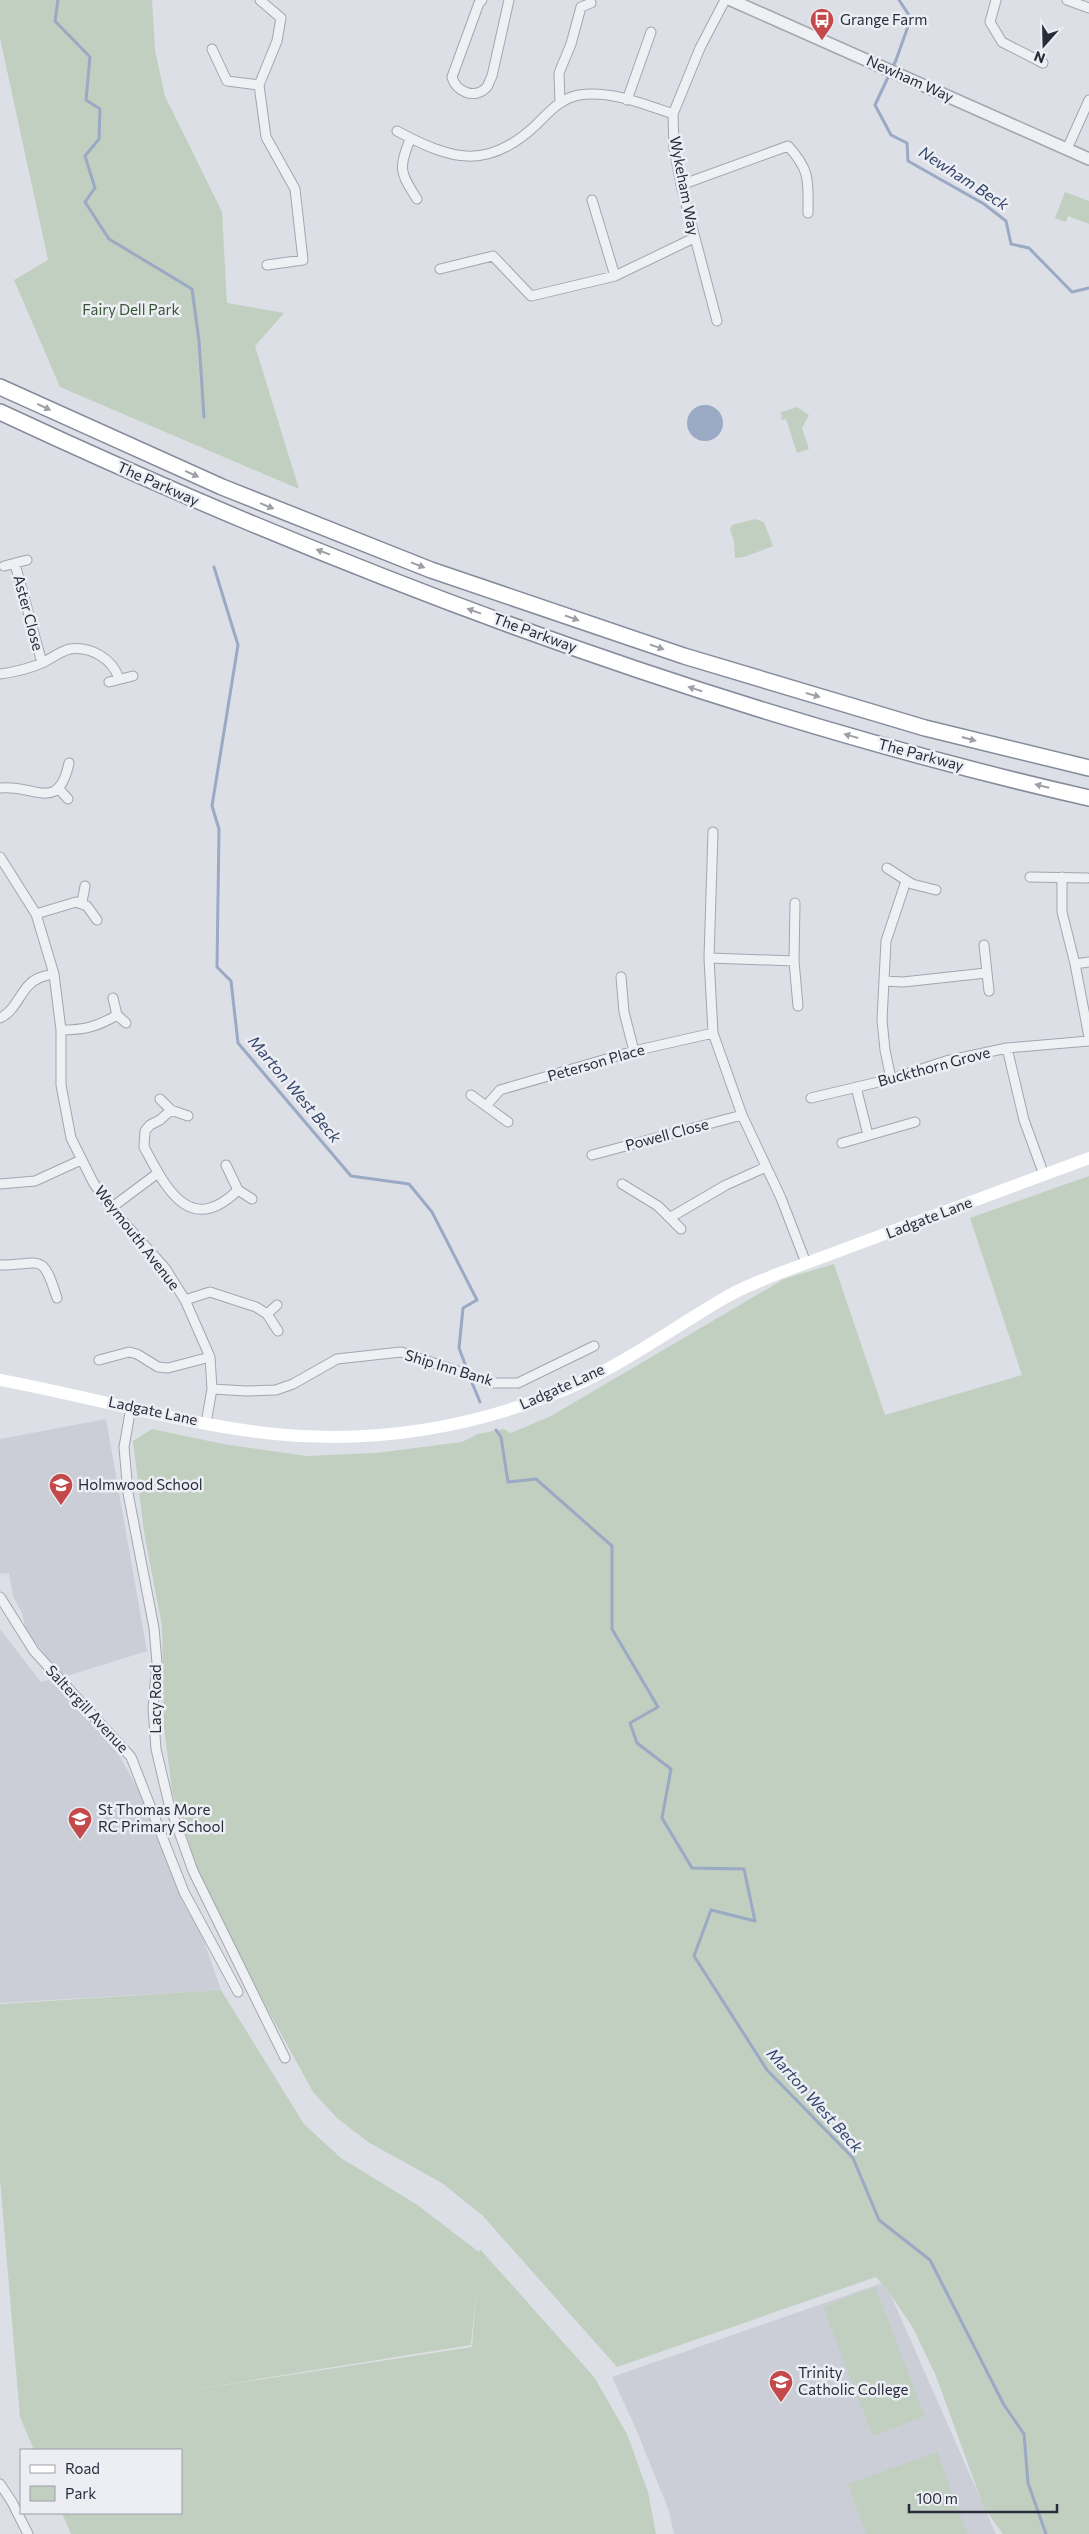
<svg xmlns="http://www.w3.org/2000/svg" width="1089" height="2534" font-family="Commissioner,sans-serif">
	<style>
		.built { fill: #cbced7 }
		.green { fill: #c0cfbf; fill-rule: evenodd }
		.water { fill: #9aa9c4 }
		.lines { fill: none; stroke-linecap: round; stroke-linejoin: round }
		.stream { stroke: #9aa9c4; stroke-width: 3 }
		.minor-casing { stroke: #a3a6af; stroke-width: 11 }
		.tertiary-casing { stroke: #a3a6af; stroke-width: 14 }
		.trunk-casing { stroke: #858b9b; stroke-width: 18 }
		.minor { stroke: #eff0f4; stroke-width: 9 }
		.tertiary { stroke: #eff0f4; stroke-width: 11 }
		.secondary { stroke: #fff; stroke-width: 12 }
		.trunk { stroke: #fff; stroke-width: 15 }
		.oneway { fill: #9ea0a7 }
		.labels { text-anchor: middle; stroke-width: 5; stroke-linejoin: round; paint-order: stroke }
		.poi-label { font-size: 15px; fill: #282c3b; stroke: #eceef4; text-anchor: start }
		.street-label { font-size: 15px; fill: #282c3b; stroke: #eceef4 }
		.park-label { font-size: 15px; fill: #385636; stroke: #eceef4 }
		.water-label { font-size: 16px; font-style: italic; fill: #35466c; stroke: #eceef4 }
	</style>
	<rect width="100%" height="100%" fill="#dddfe6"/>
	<path class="built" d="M 106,1419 L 147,1651 L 64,1677 L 22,1627 L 25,1626 L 22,1613 L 13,1596 L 9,1573 L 0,1574 L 0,1439 Z
		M 0,1629 L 41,1682 L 51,1679 L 87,1717 L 119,1755 L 143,1798 L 183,1902 L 203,1938 L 221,1990 L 0,2003 Z
		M 885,2282 L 996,2534 L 674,2534 L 669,2511 L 636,2429 L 612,2377 Z"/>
	<path class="green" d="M 0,0 L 152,0 L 155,50 L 165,96 L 222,212 L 227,303 L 284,313 L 255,346 L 299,489 L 60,387 L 14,280 L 48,260 L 0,38 Z
		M 1065,192 L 1089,201 L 1089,224 L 1068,216 L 1066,222 L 1055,218 Z
		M 797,407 L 809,415 L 802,428 L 809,449 L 797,453 L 786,419 L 782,420 L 781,412 Z
		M 755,519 L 764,522 L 773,546 L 744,557 L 735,558 L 734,541 L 730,530 L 732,525 Z
		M 1089,1176 L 1089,2534 L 1003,2534 L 984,2508 L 936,2376 L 913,2328 L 889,2292 L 876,2277 L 617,2367 L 482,2215 L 442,2183 L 368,2142 L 337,2118 L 313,2092 L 264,2003 L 222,1923 L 196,1865 L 172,1791 L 164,1727 L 162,1626 L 144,1532 L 133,1441 L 152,1429 L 223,1444 L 307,1456 L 376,1453 L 462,1442 L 478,1434 L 504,1429 L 511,1433 L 551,1416 L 784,1279 L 834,1264 L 885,1415 L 1022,1375 L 970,1218 Z
		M 221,1990 L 304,2124 L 341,2158 L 416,2204 L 479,2252 L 480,2249 L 594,2377 L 627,2434 L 648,2492 L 656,2534 L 71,2534 L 62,2513 L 181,2513 L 181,2450 L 34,2450 L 20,2417 L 0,2179 L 0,2004 ZM 476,2292 L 472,2347 L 172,2393 L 471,2345 Z
		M 875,2287 L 925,2416 L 873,2436 L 823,2307 Z
		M 937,2452 L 967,2534 L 866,2534 L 848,2484 Z"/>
	<path class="water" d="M687 423a18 18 0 1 1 36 0a18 18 0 1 1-36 0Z"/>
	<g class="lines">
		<path class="stream" d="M 58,0 L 55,21 L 90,57 L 86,100 L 100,109 L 99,139 L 85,156 L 95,188 L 85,202 L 109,239 L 192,289 L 199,341 L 204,417
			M 899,0 L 911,18 L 896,60 L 875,105 L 891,135 L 907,143 L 908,161 L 984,204 L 1006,221 L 1011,244 L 1029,248 L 1072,292 L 1089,288
			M 214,567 L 238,645 L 212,806 L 219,829 L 217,967 L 231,981 L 238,1043 L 351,1176 L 409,1184 L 432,1212 L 477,1300 L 463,1308 L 459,1348 L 468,1372
			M 470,1378 L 480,1402
			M 496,1430 L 501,1437 L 508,1482 L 536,1479 L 612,1546 L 612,1629 L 658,1707 L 630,1723 L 637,1743 L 671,1769 L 662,1818 L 692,1868 L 744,1869 L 755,1921 L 711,1910 L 694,1956 L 767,2070 L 853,2158 L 879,2220 L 930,2260 L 1004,2405 L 1024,2434 L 1028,2483 L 1046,2534"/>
		<defs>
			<path id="minor" d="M 260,0 L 281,18 L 277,41 L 259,85 L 266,137 L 295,189 L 303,260 L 267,265
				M 482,0 L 479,3 L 452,77 C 456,92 475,100 487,87 C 489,84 490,79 492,76 L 509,0
				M 996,0 L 990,22 L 1002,42 L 1043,63
				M 1067,0 L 1089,8
				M 212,49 L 227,81 L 259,85
				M 627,100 L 651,32
				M 560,102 L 559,73 L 571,44 L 581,7 L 591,3
				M 397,131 C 451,160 487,171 536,125 C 548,113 561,98 579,95 C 610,90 644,104 673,114
				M 410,139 C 399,169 399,171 417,199
				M 1067,149 L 1089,100
				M 681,185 L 788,146 C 811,171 808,181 808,213
				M 592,200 L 615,276
				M 440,269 L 493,256 L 531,296 L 615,276 L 694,238
				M 717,321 L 681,185 L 674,148 L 673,114 L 700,48 L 725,0
				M 15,564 L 42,663
				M 4,566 L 27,560
				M 0,674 C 15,672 28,669 42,663 C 51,659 60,651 70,649 C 91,646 113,659 119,679
				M 109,682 L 133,676
				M 0,788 C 35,784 58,814 69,763
				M 59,789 L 68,799
				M 713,832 L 709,958 L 713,1033 L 742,1115 L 781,1198 L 806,1263
				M 0,857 L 36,914 L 54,974 L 61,1030 L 61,1085 L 71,1138 L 93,1182 L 111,1208 L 165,1268 L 185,1300 L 210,1357 L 212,1389 L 206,1423
				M 887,868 L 912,884 L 936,890
				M 1030,877 L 1087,878
				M 1062,877 L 1062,912 L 1075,964 L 1089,1037
				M 82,902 L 85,886
				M 795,903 L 794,961 L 798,1006
				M 36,914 L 76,902 L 87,906 L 97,920
				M 984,945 L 989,991
				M 709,958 L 794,961
				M 1075,964 L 1089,962
				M 621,977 L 624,1012 L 634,1051
				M 884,981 L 903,982 L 986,973
				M 113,998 L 117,1015 L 126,1023
				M 0,1018 C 18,1010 21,985 39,978 C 43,976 49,975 54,974
				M 61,1030 C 84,1030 97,1027 117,1015
				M 1007,1048 L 1024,1120 L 1044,1175
				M 891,1079 L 885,1050 L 882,1020 L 886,941 L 906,881
				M 856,1087 L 868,1135
				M 471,1095 L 508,1122
				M 811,1098 L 891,1079 L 946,1061 L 1007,1048 L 1089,1041
				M 160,1099 L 171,1110 L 188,1116
				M 486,1106 L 500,1090 L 634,1051 L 713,1033
				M 171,1110 L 160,1120 L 150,1125 L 145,1131 L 144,1147 C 165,1186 189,1238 238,1190
				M 842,1143 L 915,1122
				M 592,1155 L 742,1115
				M 226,1165 L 238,1190 L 252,1199
				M 0,1184 L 35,1181 L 81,1160
				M 622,1184 L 658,1206 L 681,1229
				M 111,1208 L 158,1173
				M 671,1217 L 726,1185 L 766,1167
				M 0,1265 C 42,1265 42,1251 57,1298
				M 185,1300 L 210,1292 L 256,1307 L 267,1314 L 278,1331
				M 267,1314 L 277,1305
				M 99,1360 L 129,1352 L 137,1354 L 158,1367 L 168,1368 L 210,1357
				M 212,1389 L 246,1391 L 276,1390 L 293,1384 L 337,1359 L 401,1352 L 493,1383 L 518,1383 L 594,1346
				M 131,1407 L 124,1447 L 128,1493 L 154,1628 L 157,1663 L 153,1708 L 156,1749 L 169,1804 L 193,1871 L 285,2058
				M 0,1597 L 34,1651 L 131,1757 L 184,1892 L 238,1992
				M 0,2484 L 12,2502 L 28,2534"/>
			<path id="tertiary" d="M 731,0 L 1089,159"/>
			<path id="trunk" d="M 0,387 L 222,487 L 431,570 L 684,656 L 925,728 L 1089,768
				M 0,412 C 349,575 713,712 1089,798"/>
		</defs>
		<use href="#minor" class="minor-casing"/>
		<use href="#tertiary" class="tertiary-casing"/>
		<use href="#trunk" class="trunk-casing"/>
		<use href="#minor" class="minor"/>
		<use href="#tertiary" class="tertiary"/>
		<path class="secondary" d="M 0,1380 C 91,1397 182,1424 274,1434 C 374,1444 471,1428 564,1390 C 622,1366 674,1327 728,1296 C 743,1287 761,1281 777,1274 L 1089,1158"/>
		<use href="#trunk" class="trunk"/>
	</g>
	<defs><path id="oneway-solid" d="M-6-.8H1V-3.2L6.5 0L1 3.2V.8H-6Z" transform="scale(1.25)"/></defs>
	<g class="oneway">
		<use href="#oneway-solid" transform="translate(44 407) rotate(25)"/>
		<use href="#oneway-solid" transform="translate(192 474) rotate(24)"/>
		<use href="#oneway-solid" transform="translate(267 506) rotate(22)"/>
		<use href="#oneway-solid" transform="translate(323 552) rotate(-159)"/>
		<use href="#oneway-solid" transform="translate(418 565) rotate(21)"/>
		<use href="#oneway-solid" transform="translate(474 611) rotate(-160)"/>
		<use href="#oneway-solid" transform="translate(572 618) rotate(19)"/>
		<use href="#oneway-solid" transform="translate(657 647) rotate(19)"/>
		<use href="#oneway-solid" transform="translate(695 689) rotate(-163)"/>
		<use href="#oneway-solid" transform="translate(813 695) rotate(16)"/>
		<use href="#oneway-solid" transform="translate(851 736) rotate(-164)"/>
		<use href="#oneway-solid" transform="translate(969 739) rotate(15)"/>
		<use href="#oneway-solid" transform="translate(1042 786) rotate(-166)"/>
	</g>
	<defs>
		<symbol id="bus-pin" viewBox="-11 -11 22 30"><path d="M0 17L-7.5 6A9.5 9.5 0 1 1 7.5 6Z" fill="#c3494b" stroke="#eceef4"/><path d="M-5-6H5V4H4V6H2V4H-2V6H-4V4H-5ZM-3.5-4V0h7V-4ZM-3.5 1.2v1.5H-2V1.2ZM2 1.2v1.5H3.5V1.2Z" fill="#fff"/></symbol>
		<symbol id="school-pin" viewBox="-11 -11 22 30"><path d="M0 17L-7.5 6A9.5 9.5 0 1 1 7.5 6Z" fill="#c3494b" stroke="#eceef4"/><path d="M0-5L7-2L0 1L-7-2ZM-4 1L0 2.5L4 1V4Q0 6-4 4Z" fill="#fff"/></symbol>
	</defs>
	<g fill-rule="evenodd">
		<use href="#bus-pin" x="808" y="6" width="28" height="38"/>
		<use href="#school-pin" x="47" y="1471" width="28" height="38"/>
		<use href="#school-pin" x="66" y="1805" width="28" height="38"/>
		<use href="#school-pin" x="767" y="2368" width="28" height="38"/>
	</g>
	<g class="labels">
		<g class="poi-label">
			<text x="840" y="25">Grange Farm</text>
			<text x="78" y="1490">Holmwood School</text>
			<text x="98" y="1815">St Thomas More<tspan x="98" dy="17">RC Primary School</tspan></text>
			<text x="798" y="2378">Trinity<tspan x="798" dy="17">Catholic College</tspan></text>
		</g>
		<g class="street-label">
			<text transform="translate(910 79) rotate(24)" y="5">Newham Way</text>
			<text transform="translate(684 186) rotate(79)" y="5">Wykeham Way</text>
			<text transform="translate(158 484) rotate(24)" y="5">The Parkway</text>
			<text transform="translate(28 613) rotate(75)" y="5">Aster Close</text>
			<text transform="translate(535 633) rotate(20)" y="5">The Parkway</text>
			<text transform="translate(921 755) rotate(15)" y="5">The Parkway</text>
			<text transform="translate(596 1063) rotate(-16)" y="5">Peterson Place</text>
			<text transform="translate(934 1067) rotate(-15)" y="5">Buckthorn Grove</text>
			<text transform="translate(667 1135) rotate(-15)" y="5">Powell Close</text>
			<text transform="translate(929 1218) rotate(-21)" y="5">Ladgate Lane</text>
			<text transform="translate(137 1238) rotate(52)" y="5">Weymouth Avenue</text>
			<text transform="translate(449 1368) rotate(17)" y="5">Ship Inn Bank</text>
			<text transform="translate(562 1387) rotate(-24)" y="5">Ladgate Lane</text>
			<text transform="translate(153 1411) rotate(12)" y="5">Ladgate Lane</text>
			<text transform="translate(156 1699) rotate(-90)" y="5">Lacy Road</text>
			<text transform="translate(87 1709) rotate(47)" y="5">Saltergill Avenue</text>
		</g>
		<g class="park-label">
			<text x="131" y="315">Fairy Dell Park</text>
		</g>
		<g class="water-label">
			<text transform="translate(964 178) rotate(33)" y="6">Newham Beck</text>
			<text transform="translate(295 1089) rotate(50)" y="6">Marton West Beck</text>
			<text transform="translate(815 2100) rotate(48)" y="6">Marton West Beck</text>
		</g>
	</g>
	<rect x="20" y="2449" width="162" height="65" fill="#eceef4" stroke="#9ea0aa"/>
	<rect x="30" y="2465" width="25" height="8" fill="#ffffff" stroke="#9ea0aa"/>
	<text x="65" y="2474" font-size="15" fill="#282c3b">Road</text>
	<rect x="30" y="2486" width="25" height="15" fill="#c0cfbf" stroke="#9ea0aa"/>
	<text x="65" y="2499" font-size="15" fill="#282c3b">Park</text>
	<g transform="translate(1044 45) rotate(200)" stroke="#eceef4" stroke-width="4" paint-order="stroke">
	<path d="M0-4L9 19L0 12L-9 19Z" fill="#282c3b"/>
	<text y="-8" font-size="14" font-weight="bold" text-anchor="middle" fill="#282c3b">N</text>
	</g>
	<path d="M909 2504v8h148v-8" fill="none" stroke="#282c3b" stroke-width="2.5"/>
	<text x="916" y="2504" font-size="15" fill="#282c3b" stroke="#eceef4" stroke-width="4" paint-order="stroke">100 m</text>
</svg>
